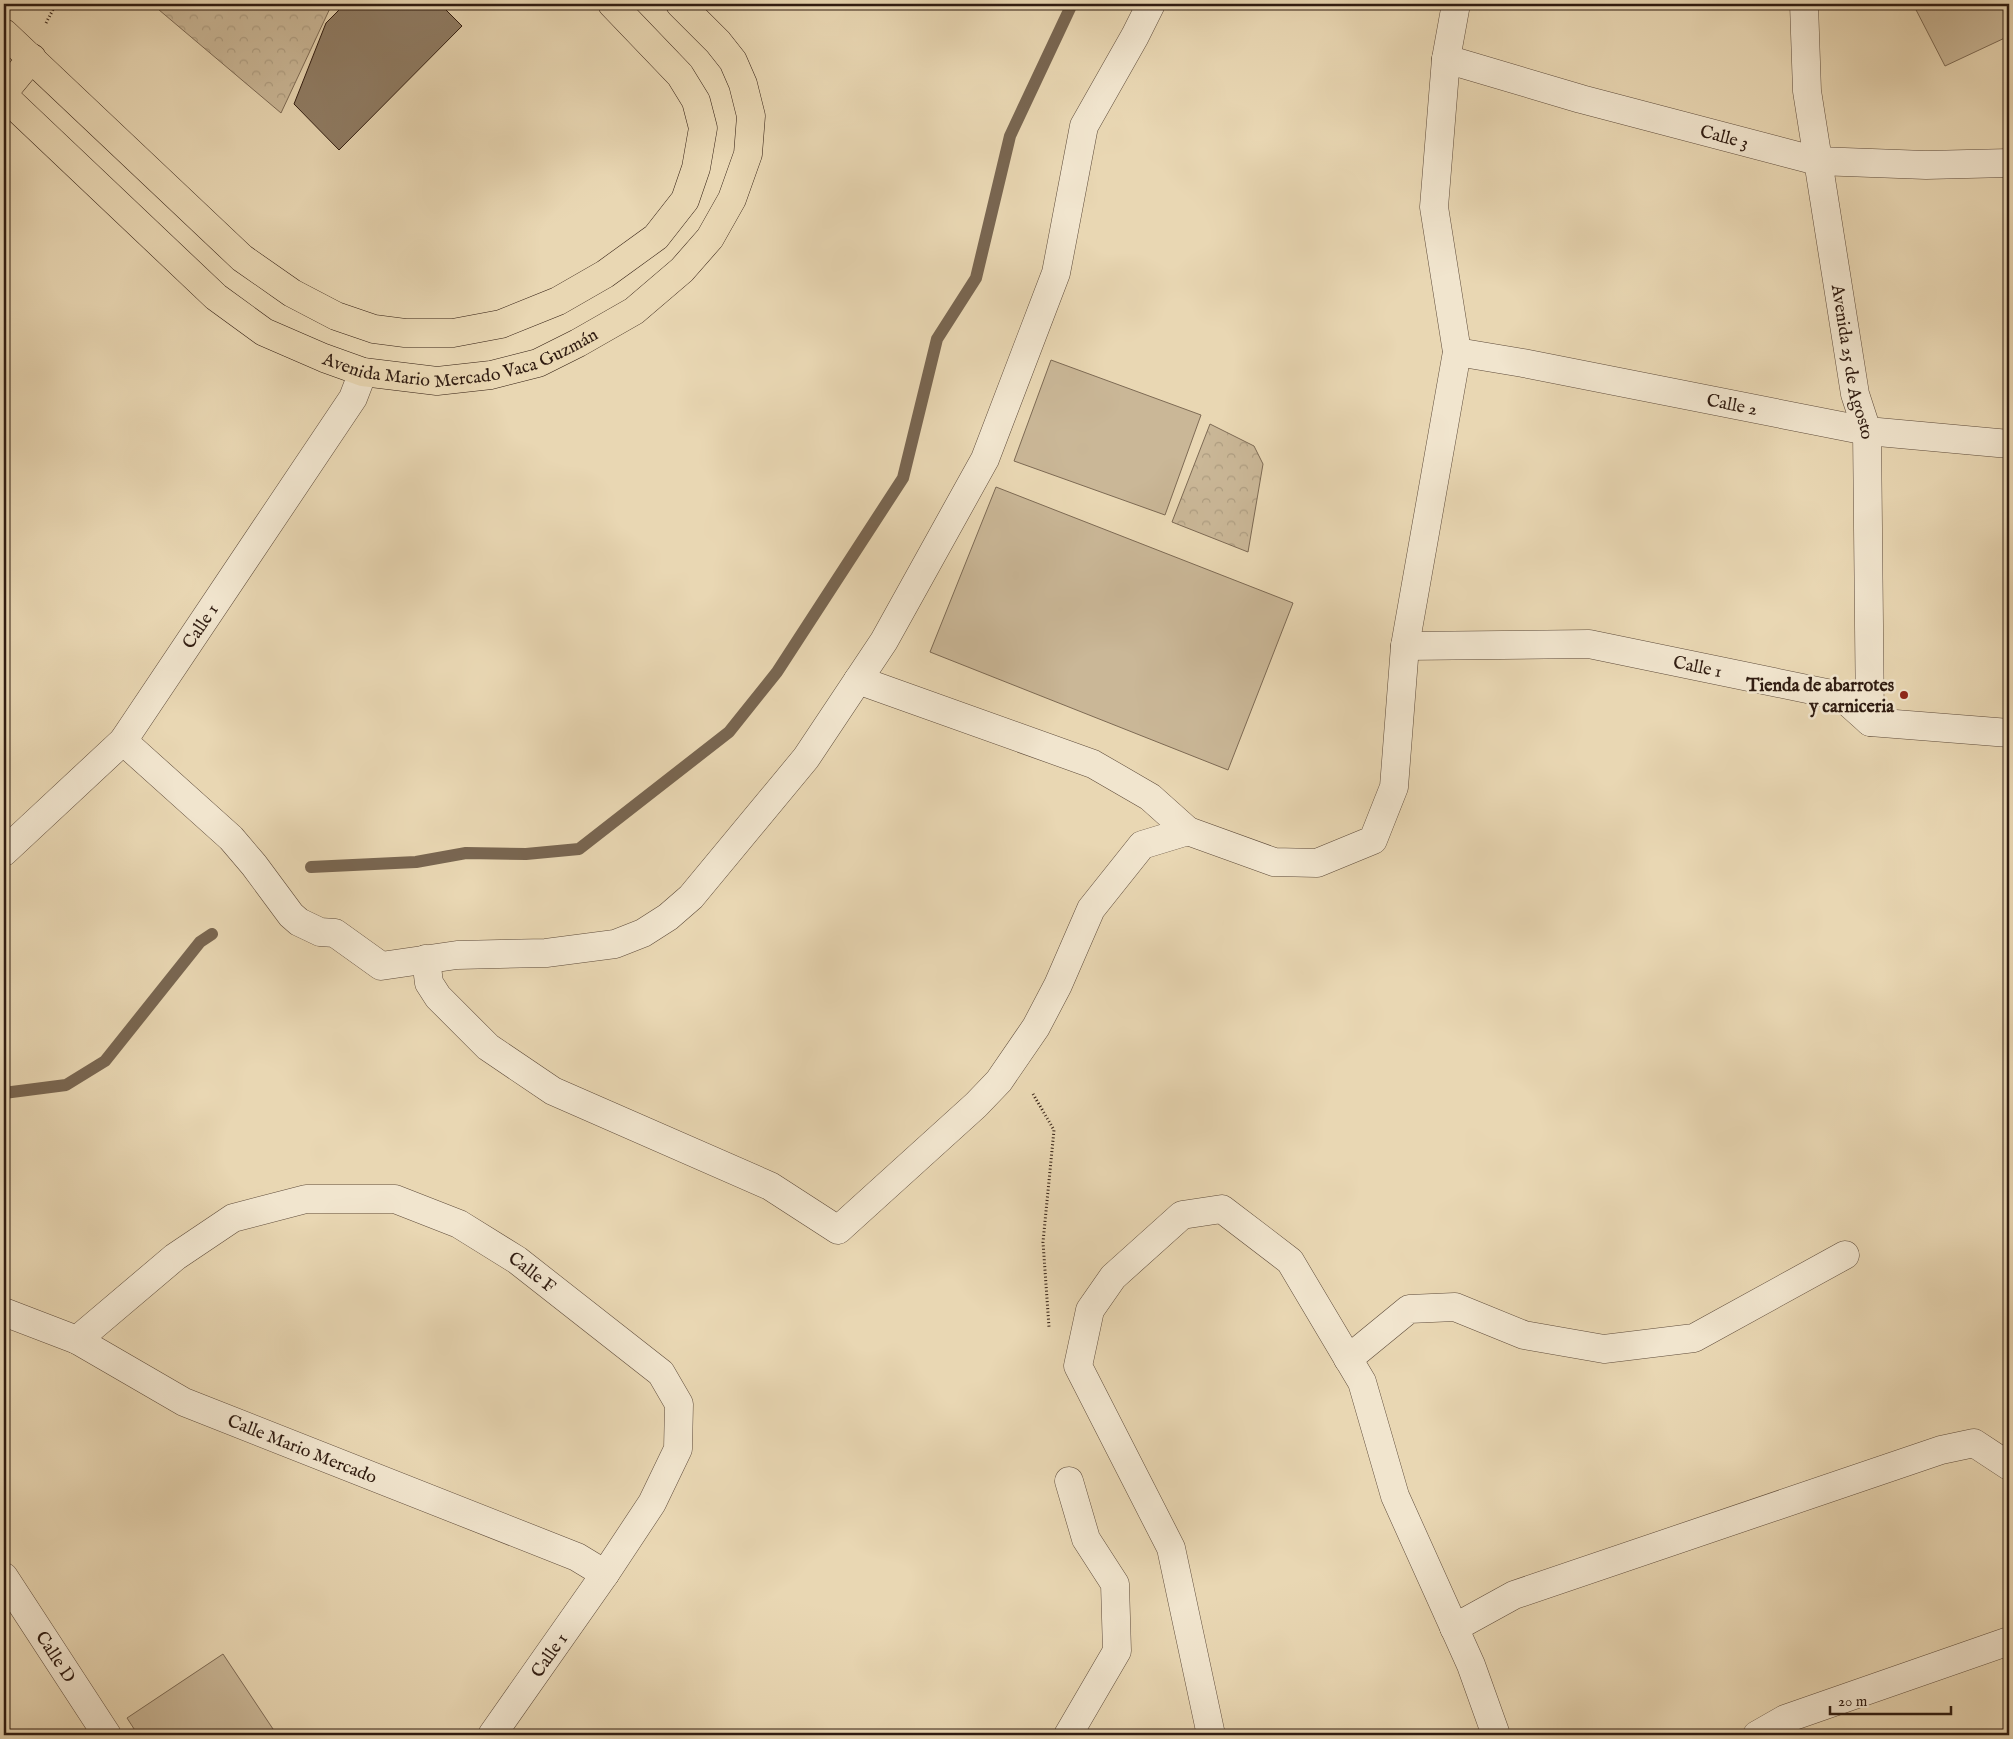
<svg xmlns="http://www.w3.org/2000/svg" width="2013" height="1739" font-family="'IM FELL English',serif">
	<style>
		.park { fill: url(#park-crowns); stroke: #7d6a54 }
		.pitch { fill: #cab797; stroke: #7d6a54 }
		.lines { fill: none; stroke-linecap: round; stroke-linejoin: round }
		.stream { stroke: #796651; stroke-width: 12 }
		.building { fill: #907d65; stroke: #301c11 }
		.minor-casing { stroke: #5e4b3a; stroke-width: 29 }
		.major-casing { stroke: #301c11; stroke-width: 29 }
		.path { stroke: #301c11; stroke-width: 3; stroke-dasharray: 1 2.5; stroke-linecap: butt }
		.minor { stroke: #f1e5ce; stroke-width: 28 }
		.major { stroke: #e9d7b3; stroke-width: 28 }
		.poi-dot { fill: #8f2418; stroke: #f1e5ce; stroke-width: 2 }
		.labels { text-anchor: middle; stroke-width: 5; stroke-linejoin: round; paint-order: stroke }
		.street-label { font-size: 18px; fill: #301c11; stroke: #f1e5ce }
		.poi-label { font-size: 18px; font-weight: bold; fill: #301c11; stroke: #f1e5ce; text-anchor: end }
	</style>
	<defs>
		<pattern id="park-crowns" width="20" height="18" patternUnits="userSpaceOnUse" patternTransform="scale(1.25)"><rect width="20" height="18" fill="#cab797"/><path d="M2 6a3 3 0 1 1 6 0M12 15a3 3 0 1 1 6 0" fill="none" stroke="#ae9d81"/></pattern>
	</defs>
	<rect width="100%" height="100%" fill="#e9d7b3"/>
	<filter id="stains"><feTurbulence type="fractalNoise" baseFrequency=".004" numOctaves="4"/><feColorMatrix values="0 0 0 0 .2 0 0 0 0 .09 0 0 0 0 .02 0 0 0 .5 -.17"/></filter>
	<radialGradient id="worn" r=".72"><stop offset=".6" stop-color="#630" stop-opacity="0"/><stop offset="1" stop-color="#630" stop-opacity=".3"/></radialGradient>
	<path class="park" d="M 152,4 L 332,4 L 281,113 Z
		M 1210,424 L 1254,446 L 1263,464 L 1248,552 L 1172,522 Z"/>
	<path class="pitch" d="M 1913,4 L 2009,4 L 2009,36 L 1945,66 Z
		M 1051,360 L 1201,415 L 1165,515 L 1014,461 Z
		M 996,487 L 1293,603 L 1228,770 L 930,652 Z
		M 223,1654 L 277,1735 L 138,1735 L 127,1718 Z"/>
	<g class="lines">
		<path class="stream" d="M 311,867 L 416,862 L 466,853 L 526,854 L 579,849 L 729,732 L 777,672 L 903,478 L 937,339 L 976,278 L 1010,136 L 1072,4
			M 4,1093 L 66,1085 L 105,1061 L 200,942 L 212,934"/>
	</g>
	<path class="building" d="M 345,4 L 440,4 L 462,26 L 339,150 L 294,104 L 326,23 Z"/>
	<g class="lines">
		<defs>
			<g id="minor">
				<path id="s1" d="M 1804,4 L 1807,91 L 1855,394 L 1867,431 L 1870,722"/>
				<path id="s2" d="M 1446,59 L 1581,99 L 1817,161 L 1926,165 L 2009,163"/>
				<path id="s3" d="M 1457,352 L 1523,363 L 1867,431 L 2009,444"/>
				<path id="s4" d="M 1405,646 L 1589,644 L 1841,696 L 1870,722 L 2009,733"/>
				<path d="M 858,680 L 1093,764 L 1150,797 L 1188,831"/>
				<path d="M 123,741 L 231,838 L 254,865 L 291,915 L 299,922 L 320,932 L 335,933 L 381,966 L 457,955 L 546,953 L 615,944 L 643,933 L 668,917 L 691,897 L 806,758 L 884,641 L 985,459 L 1056,273 L 1084,126 L 1135,36 L 1151,4"/>
				<path id="s5" d="M 4,852 L 123,741 L 353,398 L 363,372"/>
				<path d="M 426,959 L 429,983 L 438,997 L 488,1047 L 553,1091 L 770,1186 L 838,1230 L 976,1105 L 999,1081 L 1036,1027 L 1058,985 L 1091,909 L 1142,845 L 1188,831 L 1274,862 L 1317,863 L 1373,840 L 1394,787 L 1405,646 L 1457,352 L 1434,207 L 1446,59 L 1456,4"/>
				<path id="s6" d="M 4,1312 L 77,1340 L 184,1402 L 577,1557 L 605,1574"/>
				<path id="s7" d="M 77,1340 L 175,1257 L 233,1218 L 306,1199 L 395,1199 L 459,1224 L 517,1260 L 661,1373 L 679,1404 L 678,1449 L 652,1503 L 605,1574 L 492,1735"/>
				<path d="M 1348,1359 L 1409,1309 L 1455,1307 L 1524,1335 L 1604,1349 L 1694,1338 L 1845,1255"/>
				<path id="s8" d="M 4,1577 L 107,1735"/>
				<path d="M 1454,1628 L 1514,1595 L 1941,1450 L 1974,1443 L 2009,1466"/>
				<path d="M 1068,1735 L 1117,1651 L 1115,1584 L 1086,1539 L 1069,1481"/>
				<path d="M 1211,1735 L 1171,1548 L 1078,1366 L 1090,1310 L 1113,1277 L 1182,1215 L 1222,1209 L 1290,1261 L 1362,1382 L 1395,1496 L 1471,1665 L 1496,1735"/>
				<path d="M 1757,1735 L 1785,1719 L 2009,1641"/>
			</g>
			<g id="major">
				<path d="M 4,33 L 242,258 L 292,293 L 336,316 L 374,329 L 405,333 L 453,333 L 501,324 L 558,301 L 605,274 L 656,237 L 685,200 L 696,168 L 703,128 L 696,101 L 680,75 L 612,4"/>
				<path d="M 4,92 L 32,58"/>
				<path id="s9" d="M 4,96 L 216,297 L 264,332 L 324,358 L 363,372 L 437,381 L 491,375 L 538,363 L 578,343 L 634,311 L 682,270 L 710,238 L 732,199 L 748,154 L 751,116 L 743,84 L 733,61 L 718,42 L 680,4"/>
			</g>
		</defs>
		<use href="#minor" class="minor-casing"/>
		<use href="#major" class="major-casing"/>
		<path class="path" d="M 46,23 L 56,4
			M 1033,1094 L 1054,1130 L 1043,1242 L 1049,1327"/>
		<use href="#minor" class="minor"/>
		<use href="#major" class="major"/>
	</g>
	<circle class="poi-dot" cx="1904" cy="695" r="5"/>
	<g class="labels">
		<g class="street-label">
			<text dy="6" stroke="none"><textPath href="#s2" startOffset="289">Calle 3</textPath></text>
			<text dy="6" stroke="none"><textPath href="#s9" startOffset="559">Avenida Mario Mercado Vaca Guzmán</textPath></text>
			<text dy="6" stroke="none"><textPath href="#s1" startOffset="362">Avenida 25 de Agosto</textPath></text>
			<text dy="6" stroke="none"><textPath href="#s3" startOffset="280">Calle 2</textPath></text>
			<text dy="6" stroke="none"><textPath href="#s5" startOffset="301">Calle 1</textPath></text>
			<text dy="6" stroke="none"><textPath href="#s4" startOffset="295">Calle 1</textPath></text>
			<text dy="6" stroke="none"><textPath href="#s7" startOffset="519">Calle F</textPath></text>
			<text dy="6" stroke="none"><textPath href="#s6" startOffset="329">Calle Mario Mercado</textPath></text>
			<text transform="translate(549 1655) rotate(-55)" y="6">Calle 1</text>
			<text dy="6" stroke="none"><textPath href="#s8" startOffset="95">Calle D</textPath></text>
		</g>
		<g class="poi-label">
			<text x="1894" y="691">Tienda de abarrotes<tspan x="1894" dy="21">y carniceria</tspan></text>
		</g>
	</g>
	<rect width="2013" height="1739" fill="none" stroke="#e9d7b3" stroke-width="20"/>
	<rect x="5" y="5" width="2003" height="1729" fill="none" stroke="#301c11" stroke-width="2.5"/>
	<rect x="10" y="10" width="1993" height="1719" fill="none" stroke="#301c11"/>
	<path d="M1830 1706v8h121v-8" fill="none" stroke="#301c11" stroke-width="2.5"/>
	<text x="1838" y="1706" font-size="15" fill="#301c11" stroke="#f1e5ce" stroke-width="4" paint-order="stroke">20 m</text>
	<rect width="100%" height="100%" filter="url(#stains)"/>
	<rect width="100%" height="100%" fill="url(#worn)"/>
</svg>
